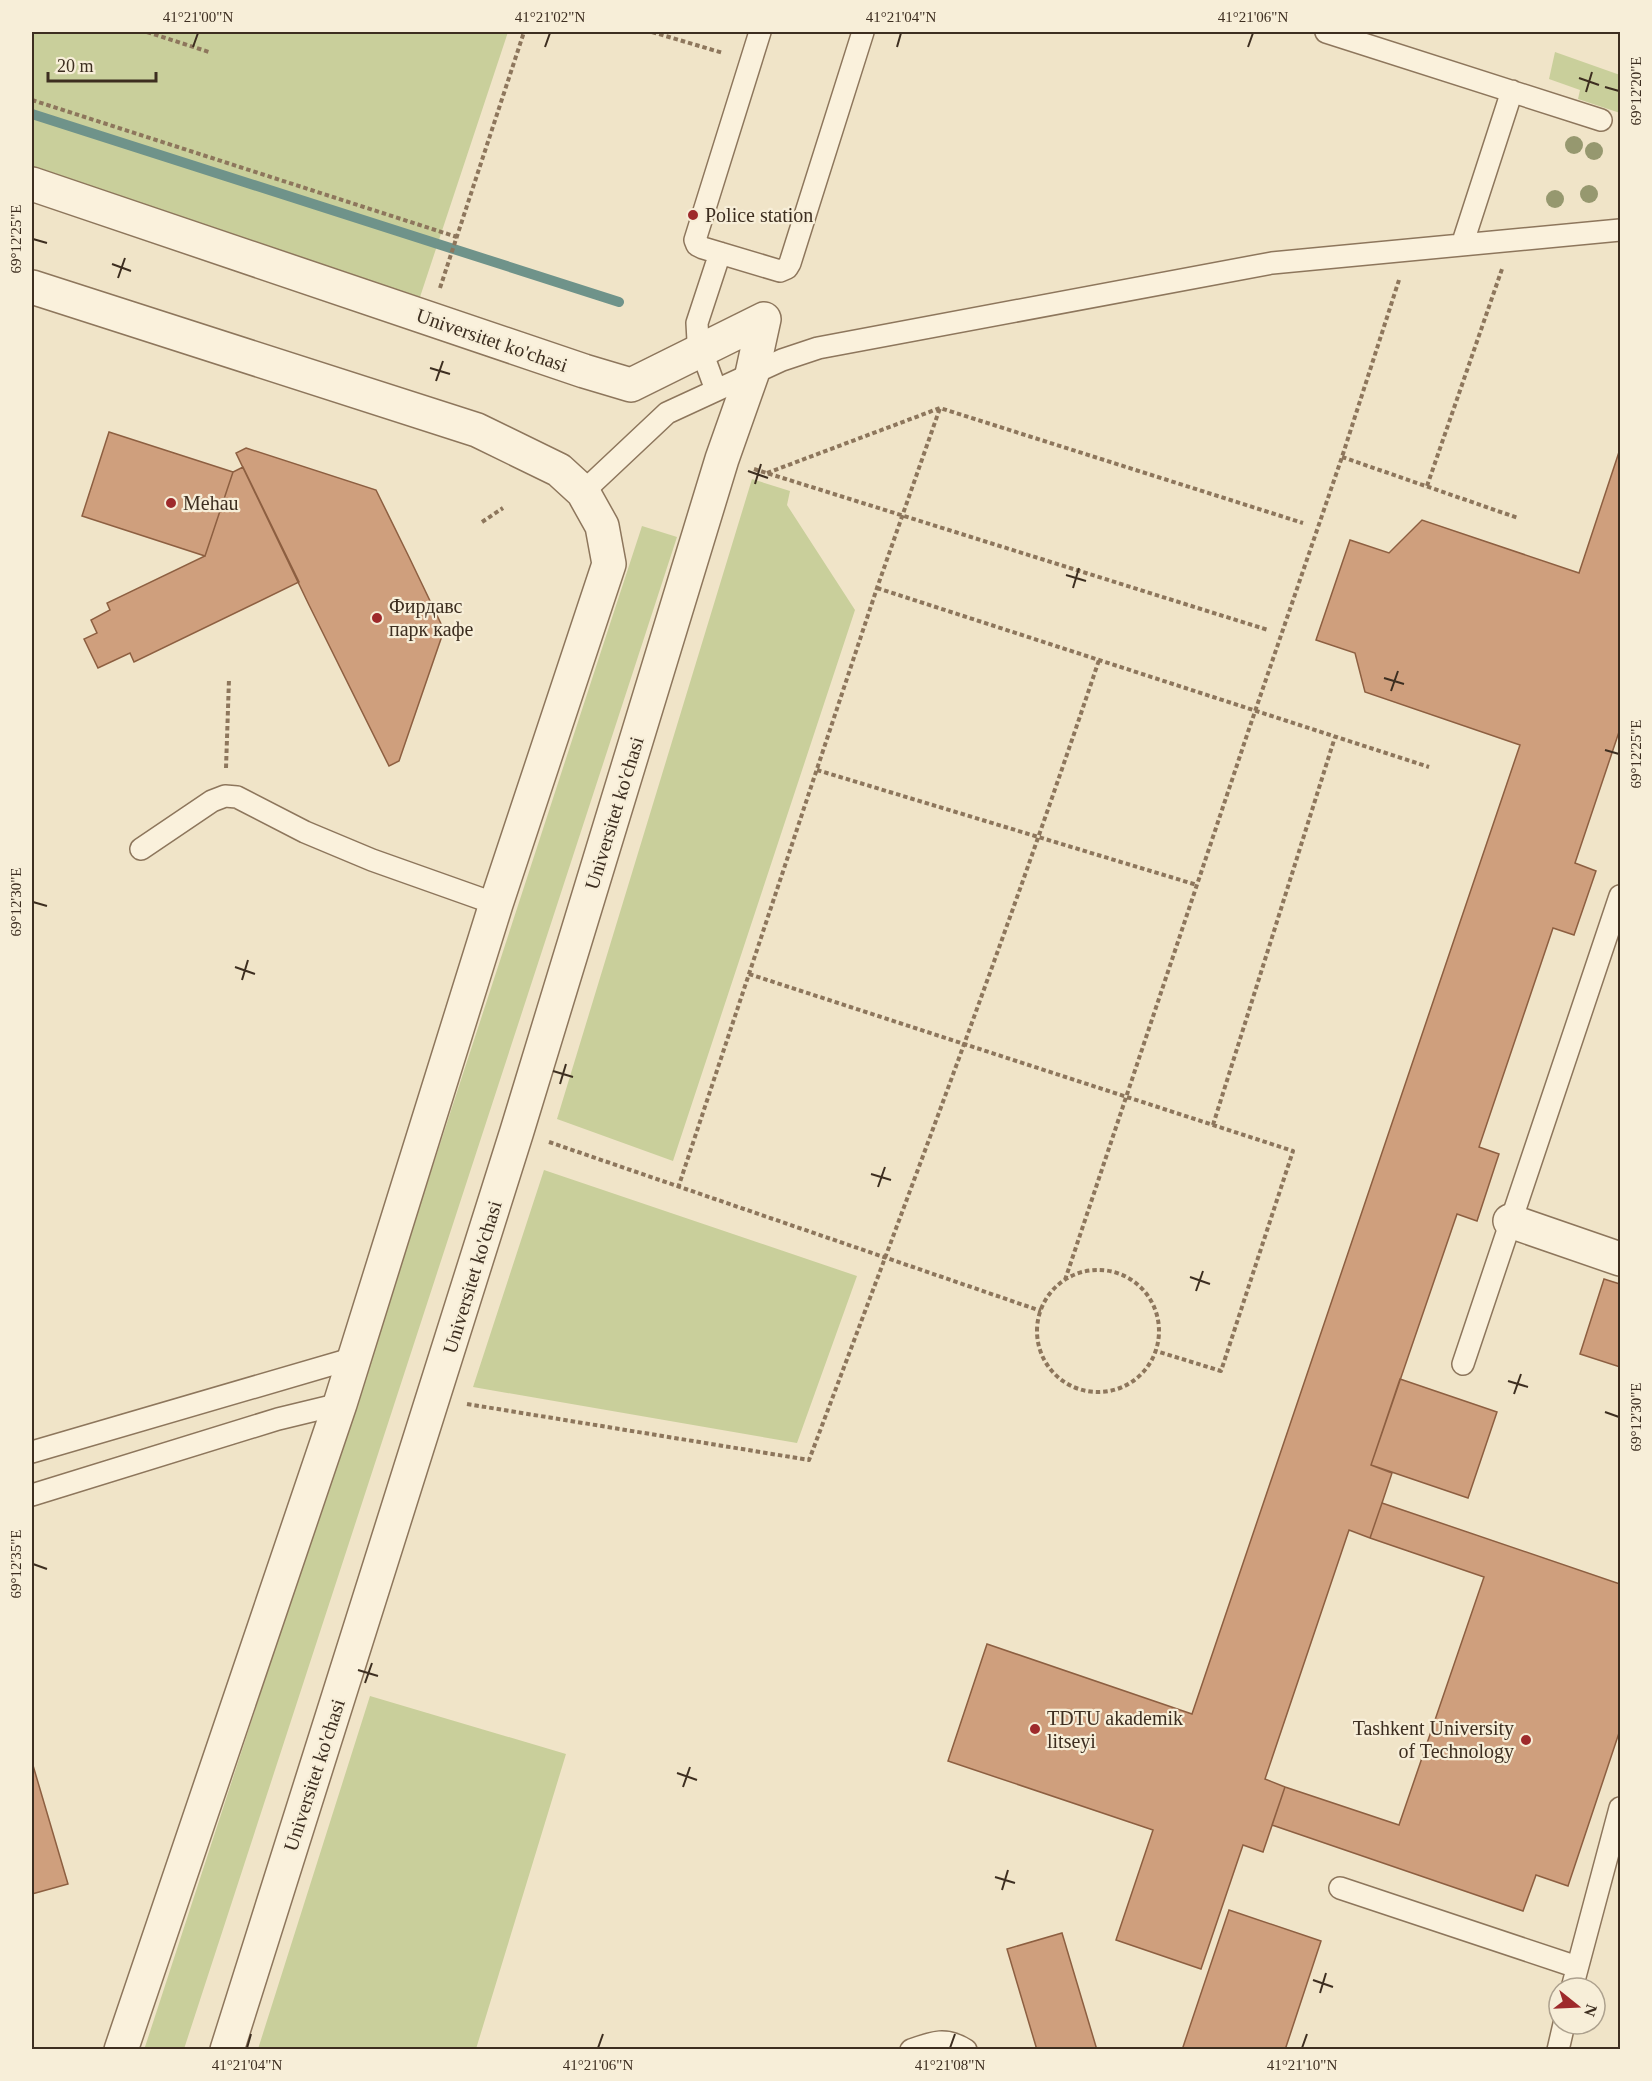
<svg xmlns="http://www.w3.org/2000/svg" width="1652" height="2081" font-family="'Times New Roman',serif">
	<style>
		.green { fill: #c9cf9b }
		.lines { fill: none; stroke-linecap: round; stroke-linejoin: round }
		.stream { stroke: #6f938a; stroke-width: 10 }
		.building { fill: #cf9f7d; stroke: #8d5f41; stroke-width: 1.5 }
		.lane-casing { stroke: #8d765c; stroke-width: 24 }
		.street-casing { stroke: #8d765c; stroke-width: 36 }
		.path { stroke: #8d765c; stroke-width: 4; stroke-dasharray: 4.5 3; stroke-linecap: butt }
		.lane { stroke: #faf1dc; stroke-width: 21 }
		.street { stroke: #faf1dc; stroke-width: 33 }
		.tree { fill: #96986f }
		.ticks { fill: none; stroke: #3d2e20; stroke-width: 2 }
		.poi-dot { fill: #9e2a2b; stroke: #f7eed8; stroke-width: 2 }
		.labels { text-anchor: middle; stroke-width: 4.5; stroke-linejoin: round; paint-order: stroke }
		.poi-label { font-size: 20px; fill: #3d2e20; stroke: #f7eed8; text-anchor: start }
		.street-label { font-size: 20px; fill: #3d2e20; stroke: #f7eed8 }
		.neatline { fill: none; stroke: #3d2e20; stroke-width: 2 }
		.ticks-label { font-size: 15px; text-anchor: middle; fill: #3d2e20 }
	</style>
	<rect width="100%" height="100%" fill="#f0e4c8"/>
	<path class="green" d="M 32,32 L 508,32 L 420,297 L 32,167 Z
		M 1555,52 L 1620,75 L 1620,113 L 1578,99 L 1580,90 L 1549,79 Z
		M 752,479 L 790,491 L 787,505 L 855,610 L 673,1161 L 557,1119 Z
		M 642,526 L 677,537 L 184,2049 L 144,2050 Z
		M 544,1170 L 857,1276 L 797,1443 L 473,1387 Z
		M 370,1696 L 566,1754 L 476,2049 L 258,2049 Z"/>
	<g class="lines">
		<path class="stream" d="M 32,114 L 619,302"/>
	</g>
	<path class="building" d="M 109,432 L 233,472 L 205,556 L 82,516 Z
		M 246,448 L 376,490 L 409,557 L 444,630 L 399,761 L 389,766 L 309,605 L 236,453 Z
		M 1620,449 L 1620,729 L 1575,863 L 1596,871 L 1574,935 L 1553,928 L 1479,1147 L 1499,1154 L 1477,1221 L 1457,1214 L 1371,1465 L 1392,1473 L 1382,1503 L 1370,1538 L 1349,1530 L 1265,1779 L 1285,1787 L 1263,1852 L 1243,1845 L 1201,1969 L 1116,1940 L 1153,1830 L 948,1761 L 987,1644 L 1192,1714 L 1520,745 L 1365,692 L 1355,653 L 1316,640 L 1350,540 L 1389,553 L 1422,520 L 1579,573 Z
		M 243,467 L 299,582 L 134,662 L 130,653 L 98,668 L 84,639 L 97,633 L 91,620 L 110,610 L 107,603 L 205,556 L 233,472 Z
		M 1604,1279 L 1620,1284 L 1620,1367 L 1580,1354 Z
		M 1400,1379 L 1497,1412 L 1468,1498 L 1371,1465 Z
		M 1382,1503 L 1620,1584 L 1620,1730 L 1568,1886 L 1536,1875 L 1523,1911 L 1272,1825 L 1285,1787 L 1399,1825 L 1484,1577 L 1370,1538 Z
		M 32,1762 L 68,1884 L 32,1894 Z
		M 1229,1910 L 1321,1941 L 1285,2050 L 1182,2050 Z
		M 1062,1933 L 1097,2050 L 1037,2050 L 1007,1949 Z"/>
	<g class="lines">
		<defs>
			<path id="lane" d="M 760,32 L 695,240 L 697,245 L 703,248 L 780,271 L 787,268 L 790,263 L 863,32
				M 1326,32 L 1601,120
				M 1462,245 L 1512,91
				M 716,390 L 698,341 L 697,323 L 720,253
				M 583,492 L 667,413 L 782,360 L 818,348 L 1272,263 L 1620,230
				M 141,849 L 212,801 L 225,796 L 237,797 L 305,832 L 372,860 L 496,904
				M 1463,1364 L 1620,896
				M 32,1452 L 354,1358
				M 32,1495 L 278,1419 L 340,1404
				M 1340,1888 L 1577,1967
				M 1572,1988 L 1620,1808
				M 911,2050 C 933,2042 946,2037 966,2050
				M 1558,2050 L 1564,2024"/>
			<path id="street" d="M 32,184 L 584,371 L 631,385 L 764,319 L 752,374 L 722,459 L 517,1131 L 227,2050
				M 32,287 L 477,430 L 559,470 L 583,492 L 602,526 L 609,564 L 496,904 L 340,1404 L 121,2050
				M 1510,1221 L 1620,1259"/>
		</defs>
		<use href="#lane" class="lane-casing"/>
		<use href="#street" class="street-casing"/>
		<path class="path" d="M 147,32 L 209,52
			M 652,32 L 723,53
			M 32,100 L 457,237
			M 440,288 L 524,32
			M 1342,457 L 1518,518
			M 754,469 L 1268,630
			M 767,473 L 940,408 L 1303,523
			M 1427,486 L 1502,269
			M 482,522 L 503,508
			M 877,588 L 1429,767
			M 226,768 L 229,679
			M 817,770 L 1197,885
			M 749,974 L 1293,1151 L 1221,1371 L 1156,1351
			M 1213,1125 L 1335,737
			M 549,1142 L 1041,1311
			M 678,1188 L 877,588 L 940,408
			M1037 1331a61 61 0 1 1 122 0a61 61 0 1 1-122 0Z
			M 1065,1280 L 1249,729 L 1342,457 L 1399,280
			M 467,1404 L 809,1460 C 909,1195 1009,929 1099,660"/>
		<use href="#lane" class="lane"/>
		<use href="#street" class="street"/>
	</g>
	<g class="tree">
		<circle cx="1574" cy="145" r="9"/>
		<circle cx="1594" cy="151" r="9"/>
		<circle cx="1589" cy="194" r="9"/>
		<circle cx="1555" cy="199" r="9"/>
	</g>
	<path class="ticks" d="M 193,47 L 198,33M 545,47 L 550,33M 897,47 L 901,33M 1248,47 L 1253,33M 1579,78 L 1599,85M 1605,87 L 1619,91M 1586,92 L 1592,72M 33,239 L 47,243M 112,264 L 131,271M 118,278 L 125,258M 430,368 L 450,374M 436,381 L 443,361M 748,471 L 768,478M 755,484 L 761,464M 1066,575 L 1086,581M 1073,588 L 1079,568M 1384,678 L 1404,684M 1391,691 L 1398,671M 1605,750 L 1619,754M 33,902 L 47,906M 235,967 L 255,974M 242,980 L 248,960M 553,1071 L 573,1077M 560,1084 L 566,1064M 871,1174 L 891,1180M 878,1187 L 885,1167M 1190,1277 L 1210,1284M 1196,1291 L 1203,1271M 1508,1381 L 1528,1387M 1514,1394 L 1521,1374M 1605,1412 L 1619,1417M 33,1564 L 47,1569M 358,1670 L 378,1676M 365,1683 L 372,1663M 677,1773 L 697,1780M 683,1787 L 690,1767M 995,1877 L 1015,1883M 1002,1890 L 1008,1870M 1313,1980 L 1333,1987M 1320,1993 L 1326,1973M 247,2048 L 251,2034M 598,2048 L 603,2034M 950,2048 L 955,2034M 1302,2048 L 1307,2034"/>
	<g class="poi-dot">
		<circle cx="693" cy="215" r="6"/>
		<circle cx="171" cy="503" r="6"/>
		<circle cx="377" cy="618" r="6"/>
		<circle cx="1035" cy="1729" r="6"/>
		<circle cx="1526" cy="1740" r="6"/>
	</g>
	<g class="labels">
		<g class="poi-label">
			<text x="705" y="222">Police station</text>
			<text x="183" y="510">Mehau</text>
			<text x="389" y="613">Фирдавс<tspan x="389" dy="23">парк кафе</tspan></text>
			<text x="1047" y="1725">TDTU akademik<tspan x="1047" dy="23">litseyi</tspan></text>
			<text x="1514" y="1735" text-anchor="end">Tashkent University<tspan x="1514" dy="23">of Technology</tspan></text>
		</g>
		<g class="street-label">
			<text transform="translate(492 340) rotate(19)" y="7">Universitet ko'chasi</text>
			<text transform="translate(614 813) rotate(-73)" y="7">Universitet ko'chasi</text>
			<text transform="translate(472 1277) rotate(-73)" y="7">Universitet ko'chasi</text>
			<text transform="translate(314 1775) rotate(-72)" y="7">Universitet ko'chasi</text>
		</g>
	</g>
	<rect width="1652" height="2081" fill="none" stroke="#f7eed8" stroke-width="66"/>
	<g transform="translate(1577 2006) rotate(108)"><circle r="28" fill="#f7eed8" stroke="#ada18e" stroke-width="1.5"/>
	<path d="M0-4.5L10 22L0 15L-10 22Z" fill="#9e2a2b"/>
	<text y="-9" font-size="16" font-weight="bold" text-anchor="middle" fill="#3d2e20">N</text>
	</g>
	<path d="M48 72v9h108v-9" fill="none" stroke="#3d2e20" stroke-width="3"/>
	<text x="57" y="72" font-size="18" fill="#3d2e20" stroke="#f7eed8" stroke-width="4.5" paint-order="stroke">20 m</text>
	<rect x="33" y="33" width="1586" height="2015" class="neatline"/>
	<g class="ticks-label">
		<text x="198" y="22">41°21'00"N</text>
		<text x="550" y="22">41°21'02"N</text>
		<text x="901" y="22">41°21'04"N</text>
		<text x="1253" y="22">41°21'06"N</text>
		<text transform="translate(1636 91) rotate(-90)" y="5">69°12'20"E</text>
		<text transform="translate(16 239) rotate(-90)" y="5">69°12'25"E</text>
		<text transform="translate(1636 754) rotate(-90)" y="5">69°12'25"E</text>
		<text transform="translate(16 902) rotate(-90)" y="5">69°12'30"E</text>
		<text transform="translate(1636 1417) rotate(-90)" y="5">69°12'30"E</text>
		<text transform="translate(16 1564) rotate(-90)" y="5">69°12'35"E</text>
		<text x="247" y="2070">41°21'04"N</text>
		<text x="598" y="2070">41°21'06"N</text>
		<text x="950" y="2070">41°21'08"N</text>
		<text x="1302" y="2070">41°21'10"N</text>
	</g>
</svg>
